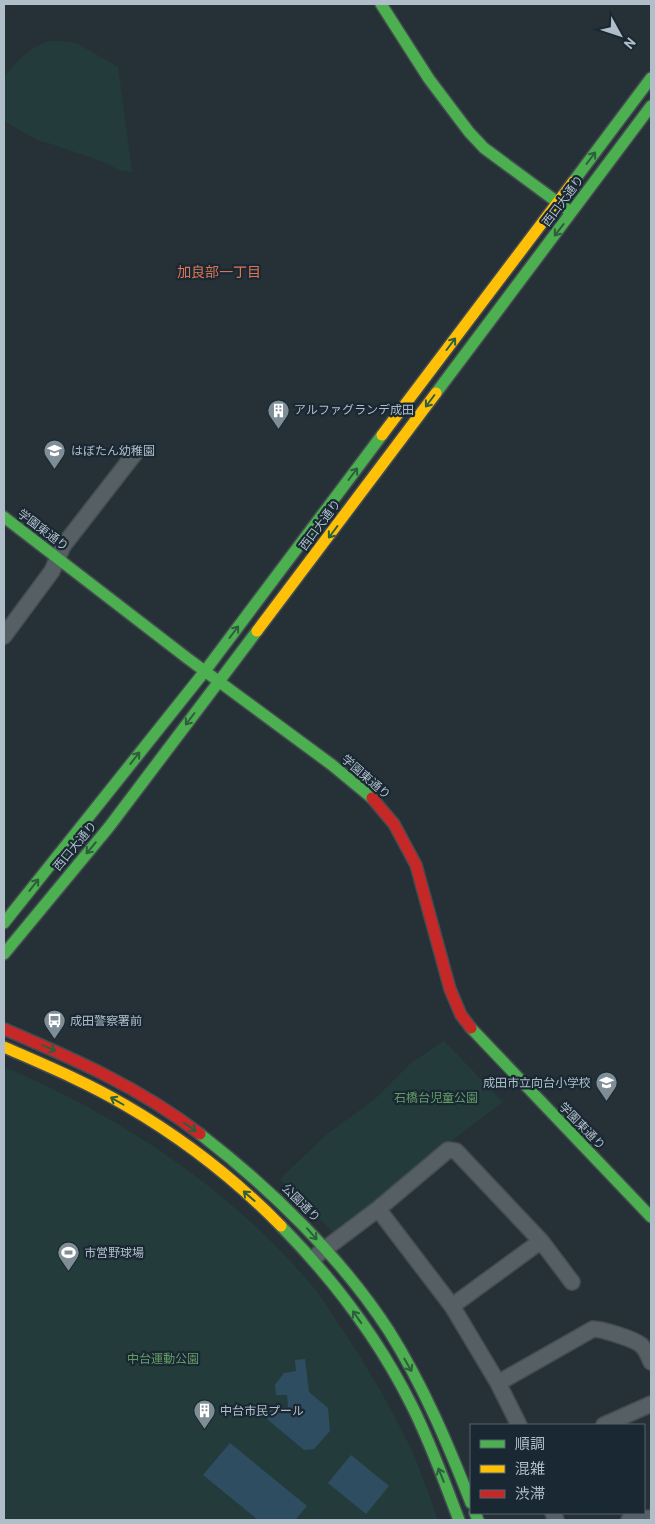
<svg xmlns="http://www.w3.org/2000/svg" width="655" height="1524" font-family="Barlow,'Noto Sans JP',sans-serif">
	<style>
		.green { fill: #233c3b }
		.water { fill: #2f4d60 }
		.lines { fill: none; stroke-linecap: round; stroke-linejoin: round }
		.street-casing { stroke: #454c51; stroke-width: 18 }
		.fast-casing { stroke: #454c51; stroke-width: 14 }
		.slow-casing { stroke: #454c51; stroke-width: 14 }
		.jam-casing { stroke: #454c51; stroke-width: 14 }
		.street { stroke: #565f64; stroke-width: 15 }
		.fast { stroke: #4caf50; stroke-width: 11 }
		.slow { stroke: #ffc107; stroke-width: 11 }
		.jam { stroke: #c62828; stroke-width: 11 }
		.oneway { stroke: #2d5e3e }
		.labels { text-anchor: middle; stroke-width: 4.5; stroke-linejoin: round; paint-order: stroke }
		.street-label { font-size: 12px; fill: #afbec9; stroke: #192832 }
		.poi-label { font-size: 12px; fill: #afbec9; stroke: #192832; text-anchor: start }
		.park-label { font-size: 12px; fill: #639d65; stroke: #192832 }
		.neighbourhood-label { font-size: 14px; fill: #df7554; stroke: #192832 }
	</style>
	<rect width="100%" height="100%" fill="#263137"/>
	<path class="green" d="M 49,41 L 62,41 L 76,43 L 118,67 L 132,172 L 120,170 L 98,160 L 52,144 L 39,141 L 4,121 L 4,78 C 15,62 30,47 49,41 Z
		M 444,1041 L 503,1102 L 431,1156 L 335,1234 L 280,1179 L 326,1135 L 375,1099 L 410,1064 Z
		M 4,1067 C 121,1116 232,1190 314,1288 C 324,1300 331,1313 340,1326 C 367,1366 392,1409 413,1453 C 422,1475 430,1498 438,1520 L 4,1520 Z"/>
	<path class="water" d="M 305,1359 L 309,1392 L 328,1408 L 330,1431 L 314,1449 L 304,1450 L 261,1414 L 266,1409 L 288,1407 L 287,1395 L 276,1395 L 275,1385 L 284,1373 L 296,1371 L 295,1360 Z
		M 230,1443 L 307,1506 L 295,1520 L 258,1520 L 203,1475 Z
		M 351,1455 L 389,1486 L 366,1514 L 328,1483 Z"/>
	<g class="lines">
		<defs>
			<path id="street" d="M 4,636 L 52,571 L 63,546 L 136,452
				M 378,1209 L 452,1306 L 498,1383 L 519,1425
				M 317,1255 L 378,1209 L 448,1150 L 456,1151 L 541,1241 L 572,1282
				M 452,1306 L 541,1241
				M 498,1383 L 593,1329 C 602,1329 634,1339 641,1345 C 646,1349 649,1357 651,1362
				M 604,1425 L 651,1404
				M 553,1513 L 556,1520
				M 629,1520 L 651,1518"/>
			<path id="fast" d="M 381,4 L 429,79 L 469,132 L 484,148 L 568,210
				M 573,182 L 651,78
				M 436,393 L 651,106
				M 4,517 L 187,658 L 332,765 L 372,798
				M 4,923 L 205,671 L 382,435
				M 4,954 L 109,827 L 257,631
				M 471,1028 L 651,1217
				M 200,1134 C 270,1188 341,1257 389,1331 C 423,1385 448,1444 471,1503
				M 281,1226 C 333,1279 378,1338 411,1404 C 430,1441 444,1481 459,1520
				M 475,1513 L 478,1520"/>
			<path id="slow" d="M 382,435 L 573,182
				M 257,631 L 436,393
				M 4,1047 C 45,1065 86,1082 125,1105 C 182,1138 235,1179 281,1226"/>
			<path id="jam" d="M 372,798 L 394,824 L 416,865 L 450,989 L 461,1015 L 471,1028
				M 4,1029 C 74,1059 139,1087 200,1134"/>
		</defs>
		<use href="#street" class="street-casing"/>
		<use href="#fast" class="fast-casing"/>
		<use href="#slow" class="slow-casing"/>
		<use href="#jam" class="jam-casing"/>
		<use href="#street" class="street"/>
		<use href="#fast" class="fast"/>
		<use href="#slow" class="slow"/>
		<use href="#jam" class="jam"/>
	</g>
	<defs><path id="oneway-shaft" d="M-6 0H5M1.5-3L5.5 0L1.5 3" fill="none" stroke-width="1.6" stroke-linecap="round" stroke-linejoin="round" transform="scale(1.25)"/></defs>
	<g class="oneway">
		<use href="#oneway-shaft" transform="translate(591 158) rotate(-53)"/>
		<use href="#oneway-shaft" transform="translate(559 230) rotate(128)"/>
		<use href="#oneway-shaft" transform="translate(451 344) rotate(-53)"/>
		<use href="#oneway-shaft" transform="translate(430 401) rotate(127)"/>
		<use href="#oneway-shaft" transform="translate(353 474) rotate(-53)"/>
		<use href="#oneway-shaft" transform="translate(333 532) rotate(127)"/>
		<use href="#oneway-shaft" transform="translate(234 632) rotate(-53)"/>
		<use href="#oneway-shaft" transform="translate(190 719) rotate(127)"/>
		<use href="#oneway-shaft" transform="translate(135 758) rotate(-52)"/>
		<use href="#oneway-shaft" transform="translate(91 848) rotate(130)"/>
		<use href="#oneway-shaft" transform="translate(34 885) rotate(-52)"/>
		<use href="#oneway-shaft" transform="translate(49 1048) rotate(23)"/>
		<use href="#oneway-shaft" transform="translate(117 1101) rotate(-150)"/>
		<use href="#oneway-shaft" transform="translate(190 1127) rotate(35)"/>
		<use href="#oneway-shaft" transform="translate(249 1196) rotate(-139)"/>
		<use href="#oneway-shaft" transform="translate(312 1234) rotate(49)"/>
		<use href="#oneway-shaft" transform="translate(357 1317) rotate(-125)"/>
		<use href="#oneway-shaft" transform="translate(408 1365) rotate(60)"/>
		<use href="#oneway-shaft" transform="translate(441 1475) rotate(-112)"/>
	</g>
	<defs>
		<symbol id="building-pin" viewBox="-11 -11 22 30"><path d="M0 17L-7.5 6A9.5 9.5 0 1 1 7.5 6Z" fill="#7f8d96" stroke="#192832"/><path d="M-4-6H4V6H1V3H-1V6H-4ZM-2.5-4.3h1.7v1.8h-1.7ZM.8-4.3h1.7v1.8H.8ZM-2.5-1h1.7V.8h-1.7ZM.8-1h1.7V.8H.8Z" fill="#fff"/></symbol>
		<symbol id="school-pin" viewBox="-11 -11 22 30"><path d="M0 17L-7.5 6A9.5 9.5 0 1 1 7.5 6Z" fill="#7f8d96" stroke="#192832"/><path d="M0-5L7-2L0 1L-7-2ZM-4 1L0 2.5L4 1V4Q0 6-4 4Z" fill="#fff"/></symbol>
		<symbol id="bus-pin" viewBox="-11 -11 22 30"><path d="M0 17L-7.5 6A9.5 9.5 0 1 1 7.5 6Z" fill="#7f8d96" stroke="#192832"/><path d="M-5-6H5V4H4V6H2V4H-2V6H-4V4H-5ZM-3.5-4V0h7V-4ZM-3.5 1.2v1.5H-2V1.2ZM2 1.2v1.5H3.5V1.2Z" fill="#fff"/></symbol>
		<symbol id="stadium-pin" viewBox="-11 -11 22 30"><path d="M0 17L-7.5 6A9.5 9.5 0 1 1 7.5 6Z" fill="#7f8d96" stroke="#192832"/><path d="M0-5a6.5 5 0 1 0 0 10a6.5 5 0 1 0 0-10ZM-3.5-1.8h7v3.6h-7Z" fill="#fff"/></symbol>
	</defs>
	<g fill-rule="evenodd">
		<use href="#building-pin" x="266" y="398" width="25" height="34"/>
		<use href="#school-pin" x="42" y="438" width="25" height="34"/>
		<use href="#bus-pin" x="42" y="1008" width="25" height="34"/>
		<use href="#school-pin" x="594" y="1070" width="25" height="34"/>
		<use href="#stadium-pin" x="56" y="1240" width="25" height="34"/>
		<use href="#building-pin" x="192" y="1398" width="25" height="34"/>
	</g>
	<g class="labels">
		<g class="street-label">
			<text transform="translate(563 201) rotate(-53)" y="4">西口大通り</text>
			<text transform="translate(320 525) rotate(-53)" y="4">西口大通り</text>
			<text transform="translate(43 530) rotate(37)" y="4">学園東通り</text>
			<text transform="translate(366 777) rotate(41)" y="4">学園東通り</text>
			<text transform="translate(75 846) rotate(-50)" y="4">西口大通り</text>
			<text transform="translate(582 1126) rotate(46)" y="4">学園東通り</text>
			<text transform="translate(301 1203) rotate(45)" y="4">公園通り</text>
		</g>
		<g class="poi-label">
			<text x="294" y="414">アルファグランデ成田</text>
			<text x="71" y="455">はぼたん幼稚園</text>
			<text x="70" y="1025">成田警察署前</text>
			<text x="591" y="1087" text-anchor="end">成田市立向台小学校</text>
			<text x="84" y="1257">市営野球場</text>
			<text x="220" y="1415">中台市民プール</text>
		</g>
		<g class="park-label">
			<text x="436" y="1102">石橋台児童公園</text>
			<text x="163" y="1363">中台運動公園</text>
		</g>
		<g class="neighbourhood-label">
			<text x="219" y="277">加良部一丁目</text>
		</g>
	</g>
	<rect width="655" height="1524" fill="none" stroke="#afbec9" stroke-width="10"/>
	<rect x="470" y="1424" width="175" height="90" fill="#192832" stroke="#55646e"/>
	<rect x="480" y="1440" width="25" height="8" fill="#4caf50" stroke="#55646e"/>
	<text x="515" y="1449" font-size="15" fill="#afbec9">順調</text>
	<rect x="480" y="1465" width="25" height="8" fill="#ffc107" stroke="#55646e"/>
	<text x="515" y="1474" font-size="15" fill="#afbec9">混雑</text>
	<rect x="480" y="1490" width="25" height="8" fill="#c62828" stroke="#55646e"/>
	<text x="515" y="1499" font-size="15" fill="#afbec9">渋滞</text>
	<g transform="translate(620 35) rotate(130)" stroke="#192832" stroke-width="4" paint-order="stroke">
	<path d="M0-4L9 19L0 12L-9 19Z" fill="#afbec9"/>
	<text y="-8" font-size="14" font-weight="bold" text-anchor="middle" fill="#afbec9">N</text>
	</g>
</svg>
